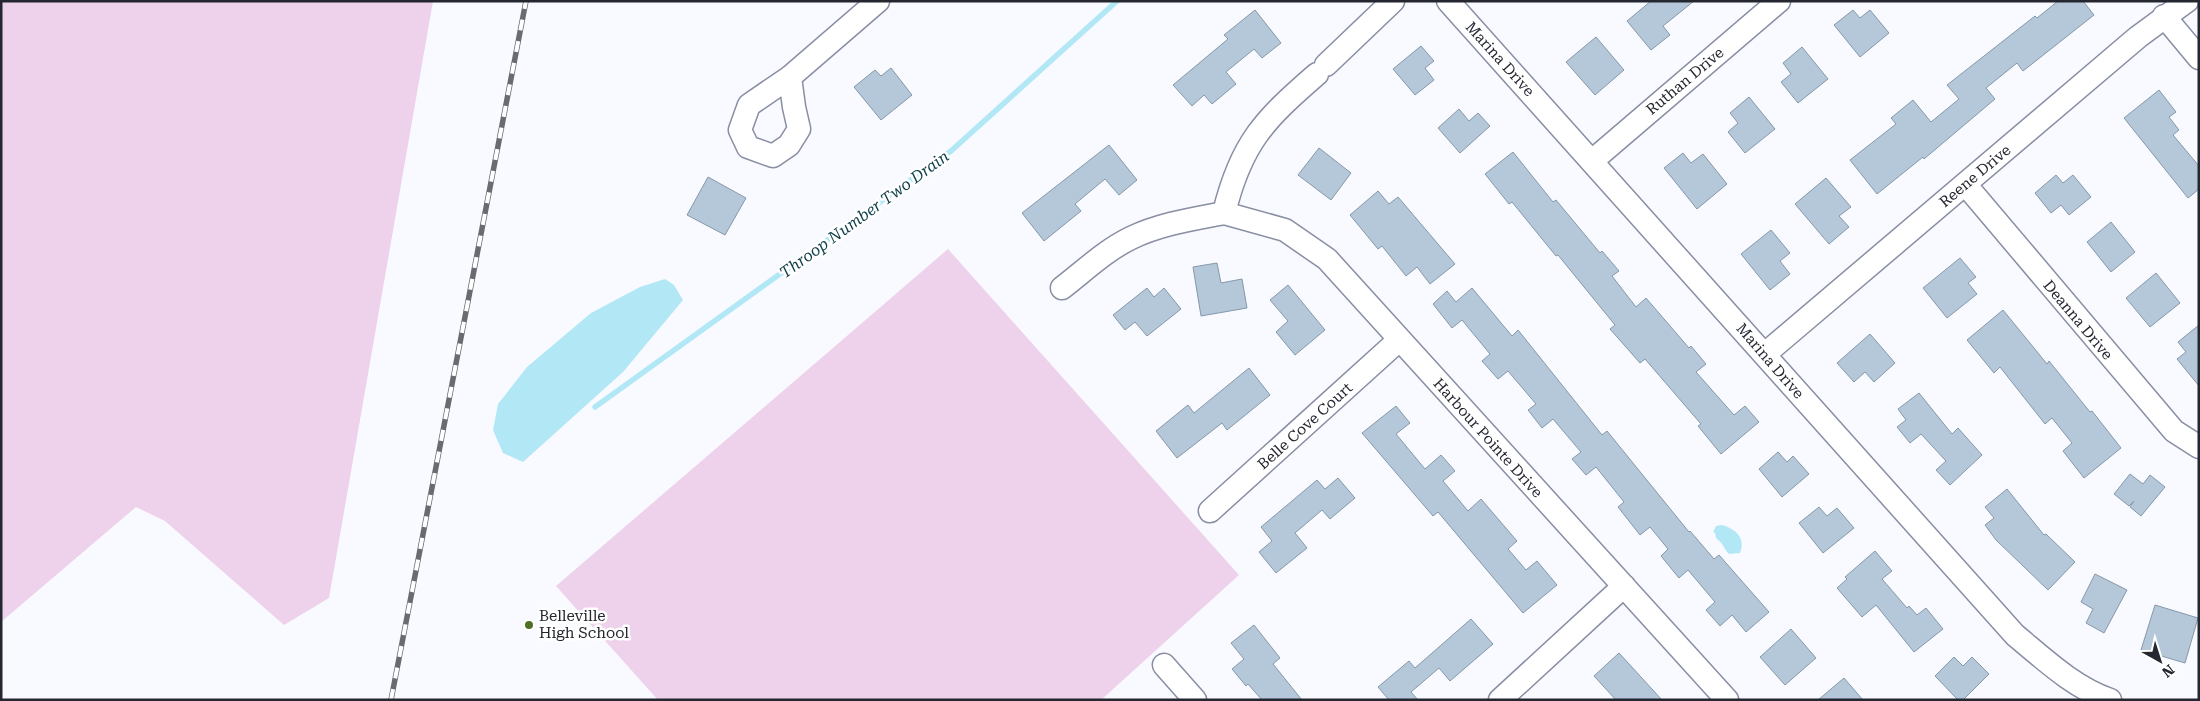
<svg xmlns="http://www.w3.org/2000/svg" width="2200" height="701" font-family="'Roboto Serif',serif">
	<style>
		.green { fill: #eed1eb }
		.water { fill: #b2e8f6 }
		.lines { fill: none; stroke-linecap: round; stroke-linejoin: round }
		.stream { stroke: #b2e8f6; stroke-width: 5.5 }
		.building { fill: #b4c8da; stroke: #8598a9 }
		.minor-casing { stroke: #888ea3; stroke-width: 25 }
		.minor { stroke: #fff; stroke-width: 22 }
		.rail-casing { stroke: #696b73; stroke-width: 5.5 }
		.rail { stroke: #fff; stroke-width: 4; stroke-dasharray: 11; stroke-linecap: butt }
		.poi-dot { fill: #507027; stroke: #fff; stroke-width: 2 }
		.labels { text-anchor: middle; stroke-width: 5; stroke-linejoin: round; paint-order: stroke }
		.street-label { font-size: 15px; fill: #252730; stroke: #fff }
		.poi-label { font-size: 15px; fill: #252730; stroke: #fff; text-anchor: start }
		.water-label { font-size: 16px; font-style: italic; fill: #0e3f49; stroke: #fff }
	</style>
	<rect width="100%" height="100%" fill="#f9faff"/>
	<path class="green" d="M 1,1 L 433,1 L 329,598 L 284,625 L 165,521 L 136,507 L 1,622 Z
		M 948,249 L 1239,575 L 1101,700 L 658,700 L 556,586 Z"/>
	<path class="water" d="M 665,279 L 674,285 L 683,300 L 623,372 L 523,462 L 503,453 L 493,430 L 498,404 L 527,367 L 591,313 L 640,287 Z
		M 1722,525 C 1736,529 1746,538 1740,553 L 1729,554 C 1723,548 1724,544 1716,538 L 1715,533 L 1713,532 L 1716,526 Z"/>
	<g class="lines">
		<path class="stream" d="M 595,407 L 951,151 L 1117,1"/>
	</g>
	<path class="building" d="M 1651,1 L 1694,1 L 1663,26 L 1670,35 L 1651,50 L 1627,21 Z
		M 2058,1 L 2083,1 L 2094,15 L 2023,71 L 2017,63 L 1986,88 L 1995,99 L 1924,159 L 1923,157 L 1877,194 L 1850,160 L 1896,124 L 1891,118 L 1913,100 L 1931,122 L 1959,99 L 1947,85 L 2035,16 L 2037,18 Z
		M 1255,10 L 1281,43 L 1262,58 L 1254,49 L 1226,72 L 1236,84 L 1212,104 L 1204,95 L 1192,106 L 1173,85 L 1228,39 L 1224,35 Z
		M 1853,10 L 1860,18 L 1870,10 L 1889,33 L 1860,57 L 1834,25 Z
		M 1596,37 L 1624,70 L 1595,95 L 1566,62 Z
		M 1421,46 L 1434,61 L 1425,68 L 1434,80 L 1415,95 L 1393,69 Z
		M 1802,47 L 1828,79 L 1798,103 L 1781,82 L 1791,74 L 1783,63 Z
		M 891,68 L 912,95 L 881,120 L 854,87 L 875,70 L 881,76 Z
		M 2159,90 L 2176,112 L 2169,117 L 2179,130 L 2173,135 L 2199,166 L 2199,189 L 2188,198 L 2124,118 Z
		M 1749,97 L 1775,129 L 1745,153 L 1728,132 L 1738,123 L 1730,113 Z
		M 1459,109 L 1469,121 L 1478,113 L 1490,126 L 1460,153 L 1438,128 Z
		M 1109,145 L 1137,180 L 1119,195 L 1105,179 L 1075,204 L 1081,211 L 1044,241 L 1022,213 Z
		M 1319,148 L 1351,173 L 1331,200 L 1298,175 Z
		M 1513,152 L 1553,202 L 1556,200 L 1600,253 L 1602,251 L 1619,271 L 1612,276 L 1636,307 L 1646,298 L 1689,348 L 1691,346 L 1706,364 L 1696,372 L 1734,415 L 1745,406 L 1759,422 L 1721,454 L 1698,426 L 1701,424 L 1645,359 L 1640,363 L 1610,329 L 1615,325 L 1558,255 L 1556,256 L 1512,202 L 1509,204 L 1485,174 Z
		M 1683,153 L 1691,163 L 1703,154 L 1727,184 L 1697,209 L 1664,168 Z
		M 2056,175 L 2063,183 L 2073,175 L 2091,197 L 2069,215 L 2061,205 L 2051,213 L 2035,193 Z
		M 708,177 L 746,198 L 725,235 L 687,215 Z
		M 1826,178 L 1851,207 L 1839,216 L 1849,227 L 1829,244 L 1795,204 Z
		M 1378,191 L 1389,204 L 1398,197 L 1455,264 L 1430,284 L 1417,267 L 1406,276 L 1382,246 L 1378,249 L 1350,215 Z
		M 2111,222 L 2135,252 L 2111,272 L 2087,242 Z
		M 1771,230 L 1790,253 L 1780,261 L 1790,274 L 1770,290 L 1741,254 Z
		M 1960,258 L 1976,277 L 1968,283 L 1977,294 L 1947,318 L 1923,288 Z
		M 1217,263 L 1221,283 L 1242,279 L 1247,308 L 1201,316 L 1193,267 Z
		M 2156,273 L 2180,303 L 2150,327 L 2126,298 Z
		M 1288,285 L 1325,330 L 1295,355 L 1276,332 L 1288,321 L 1270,300 Z
		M 1147,288 L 1154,297 L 1164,288 L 1181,309 L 1147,336 L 1135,322 L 1125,330 L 1113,315 Z
		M 1472,288 L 1512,336 L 1518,330 L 1602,435 L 1607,431 L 1689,532 L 1690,531 L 1714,559 L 1719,555 L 1769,612 L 1746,632 L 1732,615 L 1720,626 L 1706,610 L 1715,602 L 1688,570 L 1679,578 L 1661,556 L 1668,549 L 1650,527 L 1640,535 L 1618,507 L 1624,502 L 1596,467 L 1586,475 L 1572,459 L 1581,452 L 1553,419 L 1542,428 L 1528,410 L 1536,404 L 1508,371 L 1498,379 L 1482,361 L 1490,354 L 1462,320 L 1452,328 L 1433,304 L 1447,291 L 1456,302 Z
		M 2003,310 L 2047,364 L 2049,361 L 2090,412 L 2092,411 L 2121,448 L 2084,478 L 2063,451 L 2072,443 L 2052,418 L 2045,424 L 2000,367 L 1994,373 L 1967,340 Z
		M 2199,325 L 2199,386 L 2177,359 L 2186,352 L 2178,342 Z
		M 1870,334 L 1895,363 L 1874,382 L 1865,372 L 1854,382 L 1837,363 Z
		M 1249,368 L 1270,395 L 1227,430 L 1222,423 L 1177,458 L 1156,431 L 1188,405 L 1194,413 Z
		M 1919,393 L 1952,434 L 1958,428 L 1982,455 L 1950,485 L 1936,470 L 1946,461 L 1921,434 L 1910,443 L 1897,427 L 1906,420 L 1898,409 Z
		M 1396,406 L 1410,423 L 1396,434 L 1425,469 L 1441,455 L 1455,471 L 1443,481 L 1468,511 L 1481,499 L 1517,541 L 1508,549 L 1526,570 L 1537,561 L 1557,585 L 1523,613 L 1438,512 L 1433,516 L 1362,433 Z
		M 1778,452 L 1787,462 L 1793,456 L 1809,474 L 1782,497 L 1759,469 Z
		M 2130,474 L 2143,484 L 2150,475 L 2165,487 L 2141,516 L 2130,507 L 2134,501 L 2129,506 L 2114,494 Z
		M 1338,478 L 1355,498 L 1330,519 L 1322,510 L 1295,533 L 1307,548 L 1276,573 L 1259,552 L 1272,541 L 1261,527 L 1317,480 L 1325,489 Z
		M 2007,489 L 2044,535 L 2046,534 L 2075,562 L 2048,590 L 1996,540 L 1985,525 L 1994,518 L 1985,507 Z
		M 1819,507 L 1827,516 L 1837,508 L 1854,528 L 1823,553 L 1799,523 Z
		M 1875,551 L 1892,571 L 1882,579 L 1907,608 L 1909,606 L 1917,615 L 1926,608 L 1943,629 L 1914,652 L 1876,605 L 1862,617 L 1837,588 L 1847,579 L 1845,577 Z
		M 2095,574 L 2127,590 L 2104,633 L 2086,623 L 2093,609 L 2081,602 Z
		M 2155,605 L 2198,618 L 2185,663 L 2141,650 Z
		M 1471,619 L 1493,644 L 1450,681 L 1439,668 L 1411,692 L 1418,700 L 1389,700 L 1378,687 L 1409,661 L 1415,668 Z
		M 1254,625 L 1280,658 L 1273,664 L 1302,700 L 1262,700 L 1248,684 L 1246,686 L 1232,669 L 1244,659 L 1231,643 Z
		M 1791,629 L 1816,658 L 1785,685 L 1760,657 Z
		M 1619,653 L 1662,700 L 1616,700 L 1594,676 Z
		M 1954,657 L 1963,666 L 1972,657 L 1989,674 L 1963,700 L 1958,700 L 1935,676 Z
		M 1844,678 L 1863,700 L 1818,700 Z"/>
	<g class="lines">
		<defs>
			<path id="minor" d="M 1448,1 L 2015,635 C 2044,659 2073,687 2110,700
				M 2164,16 L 2199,58
				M 1326,65 L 1393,1
				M 790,77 L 794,107 L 799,129 L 789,145 L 773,156 L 748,147 L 740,130 L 749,105 L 790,77 L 878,1
				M 1592,161 L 1779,1
				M 1965,184 L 2174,431 L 2199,447
				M 1224,213 L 1285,230 L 1327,259 L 1727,700
				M 1062,288 C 1084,271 1106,250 1131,238 C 1160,224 1193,219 1224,213 C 1241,143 1264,120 1317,74
				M 1765,354 L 2138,37 L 2187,1
				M 1210,511 L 1399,340
				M 1164,665 L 1195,700
				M 1500,700 L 1624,586"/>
		</defs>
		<use href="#minor" class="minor-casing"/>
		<use href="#minor" class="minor"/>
		<defs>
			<path id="rail" d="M 391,700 L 526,1"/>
		</defs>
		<use href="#rail" class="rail-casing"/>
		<use href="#rail" class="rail"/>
	</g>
	<circle class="poi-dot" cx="529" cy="625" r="5"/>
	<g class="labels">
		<g class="street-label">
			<text transform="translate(1500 59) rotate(48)" y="5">Marina Drive</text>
			<text transform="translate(1685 81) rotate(-40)" y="5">Ruthan Drive</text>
			<text transform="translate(1975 176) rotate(-40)" y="5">Reene Drive</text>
			<text transform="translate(2078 320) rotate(50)" y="5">Deanna Drive</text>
			<text transform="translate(1770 361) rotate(49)" y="5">Marina Drive</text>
			<text transform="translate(1305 426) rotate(-42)" y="5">Belle Cove Court</text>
			<text transform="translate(1488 438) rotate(48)" y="5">Harbour Pointe Drive</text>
		</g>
		<g class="poi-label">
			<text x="539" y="621">Belleville<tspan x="539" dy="17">High School</tspan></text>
		</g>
		<g class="water-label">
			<text transform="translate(864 214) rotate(-36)" y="6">Throop Number Two Drain</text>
		</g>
	</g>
	<rect width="2200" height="701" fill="none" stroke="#252730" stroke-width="5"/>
	<g transform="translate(2160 661) rotate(141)" stroke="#ffffff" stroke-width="4" paint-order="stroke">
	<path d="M0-4L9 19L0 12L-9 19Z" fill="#252730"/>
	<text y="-8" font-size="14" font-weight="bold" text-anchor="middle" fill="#252730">N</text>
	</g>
</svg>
